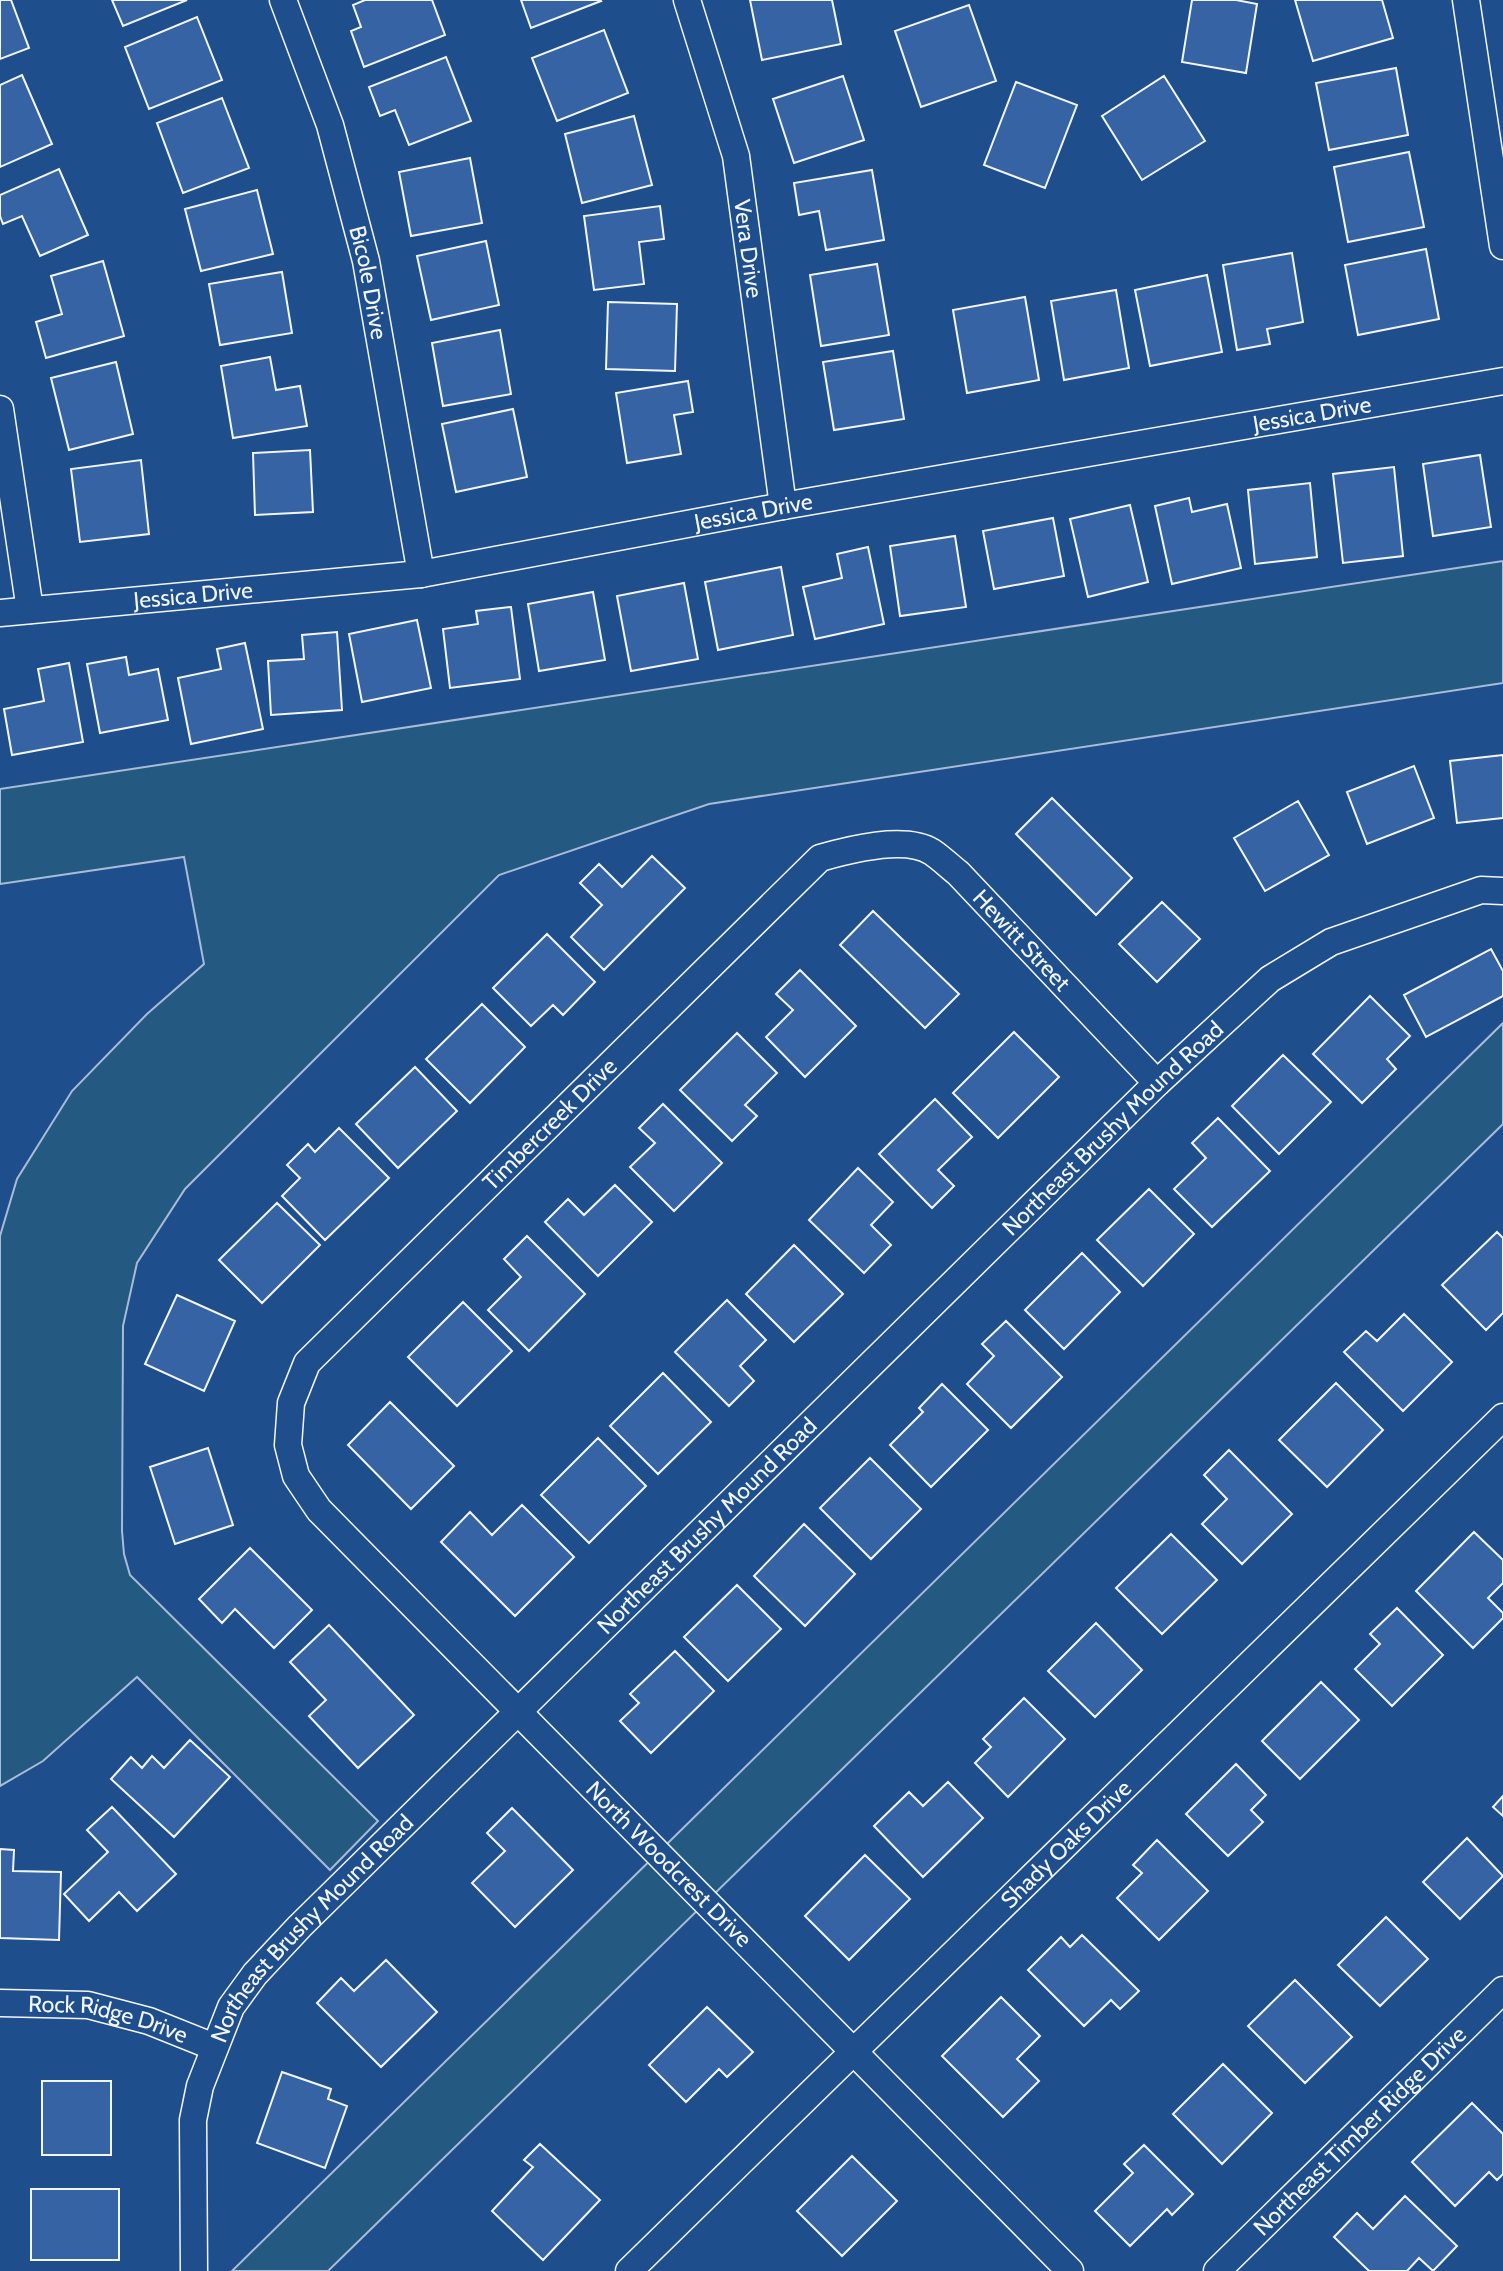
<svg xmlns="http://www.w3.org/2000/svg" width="1503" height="2271" font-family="Cabin,sans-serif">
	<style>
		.green { fill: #245a82; stroke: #a8bbd7; stroke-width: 2 }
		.building { fill: #3563a3; stroke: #f2f6ff; stroke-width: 2 }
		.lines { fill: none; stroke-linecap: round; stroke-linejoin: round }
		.minor-casing { stroke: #f2f6ff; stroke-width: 29 }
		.minor { stroke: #1f4e8c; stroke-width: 26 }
		.labels { text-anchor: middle; stroke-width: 5; stroke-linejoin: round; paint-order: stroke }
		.street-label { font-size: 23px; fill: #f2f6ff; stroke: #1f4e8c }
	</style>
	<rect width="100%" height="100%" fill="#1f4e8c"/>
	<path class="green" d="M 1503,561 L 1503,683 L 709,804 L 499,875 L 185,1189 L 137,1263 L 123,1326 L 122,1531 L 124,1554 L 130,1575 L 378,1821 L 330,1870 L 137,1677 L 43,1761 L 0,1786 L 0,1236 L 17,1179 L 72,1091 L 147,1014 L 204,964 L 184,857 L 0,884 L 0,789 Z
		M 1503,1023 L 1503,1124 L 328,2271 L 232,2271 Z"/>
	<path class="building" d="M 0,0 L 11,0 L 29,48 L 0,59 Z
		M 112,0 L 187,0 L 123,26 Z
		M 365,0 L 432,0 L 445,35 L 364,67 L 351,31 L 361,27 L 353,5 Z
		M 521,0 L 600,0 L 601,1 L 531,28 Z
		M 750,0 L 832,0 L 841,44 L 762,60 Z
		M 1192,0 L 1236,0 L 1257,4 L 1246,73 L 1182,62 Z
		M 1295,0 L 1382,0 L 1393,38 L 1313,61 Z
		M 969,5 L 996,81 L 921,107 L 895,31 Z
		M 197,17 L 222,80 L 149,109 L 125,47 Z
		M 604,30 L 628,93 L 557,121 L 532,58 Z
		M 446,57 L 471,121 L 409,145 L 395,110 L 380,116 L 369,87 Z
		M 1396,68 L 1408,135 L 1329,150 L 1316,83 Z
		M 22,75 L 52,144 L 0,167 L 0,85 Z
		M 843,76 L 864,140 L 794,163 L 773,99 Z
		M 1164,76 L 1205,141 L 1142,180 L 1102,116 Z
		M 1016,82 L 1077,105 L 1045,188 L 984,165 Z
		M 222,98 L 249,168 L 183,193 L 157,123 Z
		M 634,116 L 652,185 L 582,203 L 565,134 Z
		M 1409,152 L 1424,227 L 1348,242 L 1334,167 Z
		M 470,158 L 482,223 L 411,236 L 399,172 Z
		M 59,169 L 88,235 L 40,256 L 22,216 L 3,224 L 0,216 L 0,195 Z
		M 872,170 L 884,240 L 826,250 L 819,211 L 799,215 L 794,183 Z
		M 257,190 L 273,254 L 201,271 L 185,209 Z
		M 660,206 L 664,239 L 639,242 L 644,284 L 594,290 L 584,216 Z
		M 486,241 L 499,305 L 431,320 L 417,256 Z
		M 1426,249 L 1439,319 L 1358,335 L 1345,265 Z
		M 1292,253 L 1303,322 L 1267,329 L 1270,344 L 1237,350 L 1223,265 Z
		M 103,261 L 124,336 L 46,358 L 36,322 L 62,314 L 51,276 Z
		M 877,264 L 889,335 L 821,346 L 810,275 Z
		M 282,272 L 292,333 L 220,345 L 209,284 Z
		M 1207,275 L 1222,352 L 1150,366 L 1135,290 Z
		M 1116,290 L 1129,368 L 1064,380 L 1051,301 Z
		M 1025,297 L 1039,380 L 967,393 L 953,310 Z
		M 608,302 L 677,304 L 675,371 L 606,369 Z
		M 500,330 L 511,394 L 443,406 L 432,343 Z
		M 893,351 L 904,419 L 834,430 L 823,362 Z
		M 270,357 L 276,390 L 300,386 L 307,426 L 233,438 L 221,366 Z
		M 116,362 L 133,434 L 69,450 L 51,378 Z
		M 688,381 L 693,412 L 674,415 L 681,454 L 627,463 L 616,393 Z
		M 513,409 L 527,477 L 456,492 L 442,424 Z
		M 310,450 L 313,512 L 255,515 L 253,453 Z
		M 1480,455 L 1491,527 L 1433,536 L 1423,464 Z
		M 141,460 L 149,534 L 80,542 L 71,469 Z
		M 1394,467 L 1403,556 L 1343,563 L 1333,474 Z
		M 1310,483 L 1317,557 L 1255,564 L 1248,490 Z
		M 1189,498 L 1192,512 L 1227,504 L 1241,568 L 1172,584 L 1155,506 Z
		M 1130,505 L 1148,582 L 1088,597 L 1070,519 Z
		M 1053,518 L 1064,576 L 994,589 L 983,531 Z
		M 955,536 L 966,607 L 900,616 L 890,546 Z
		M 868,547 L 884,624 L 815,639 L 803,587 L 842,578 L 837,554 Z
		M 781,567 L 793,635 L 718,650 L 705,582 Z
		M 684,583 L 698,659 L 631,671 L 617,596 Z
		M 593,592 L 605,660 L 539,671 L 528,604 Z
		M 511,607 L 520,679 L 450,688 L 443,629 L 478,624 L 476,611 Z
		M 417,620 L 431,688 L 362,702 L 349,634 Z
		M 337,632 L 342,710 L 271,715 L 268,661 L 304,659 L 302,635 Z
		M 245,643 L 263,729 L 191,744 L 178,678 L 221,669 L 217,649 Z
		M 126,657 L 129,675 L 158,669 L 168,720 L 100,733 L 87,664 Z
		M 69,663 L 83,742 L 12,755 L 4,709 L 44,701 L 38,669 Z
		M 1503,755 L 1503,818 L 1457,823 L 1450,761 Z
		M 1414,766 L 1434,818 L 1367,844 L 1347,792 Z
		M 1052,798 L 1132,878 L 1096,915 L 1016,834 Z
		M 1298,801 L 1329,855 L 1265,891 L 1234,838 Z
		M 652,856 L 685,888 L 604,970 L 571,937 L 602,905 L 580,883 L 599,864 L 622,887 Z
		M 1162,902 L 1200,939 L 1157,982 L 1119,944 Z
		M 873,911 L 959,994 L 925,1028 L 840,945 Z
		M 547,934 L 595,982 L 563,1015 L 553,1005 L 531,1026 L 493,988 Z
		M 1491,949 L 1503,971 L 1503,996 L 1426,1037 L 1404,995 Z
		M 800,970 L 856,1026 L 805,1077 L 766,1037 L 793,1010 L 776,994 Z
		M 1370,996 L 1410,1036 L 1387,1059 L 1396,1069 L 1362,1103 L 1313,1054 Z
		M 482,1004 L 525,1047 L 470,1103 L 426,1059 Z
		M 1014,1032 L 1059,1077 L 998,1138 L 953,1093 Z
		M 737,1033 L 777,1073 L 745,1105 L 757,1116 L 732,1141 L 680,1090 Z
		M 1283,1055 L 1331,1102 L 1279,1154 L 1232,1106 Z
		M 415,1067 L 457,1111 L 398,1168 L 356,1124 Z
		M 935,1099 L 972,1137 L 938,1170 L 954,1186 L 932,1208 L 879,1154 Z
		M 663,1104 L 722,1163 L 674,1211 L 630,1167 L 655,1143 L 639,1128 Z
		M 1218,1118 L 1270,1171 L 1212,1227 L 1174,1189 L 1206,1158 L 1192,1143 Z
		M 339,1128 L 389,1178 L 325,1240 L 282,1196 L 300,1178 L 287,1165 L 308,1144 L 315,1152 Z
		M 858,1168 L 893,1202 L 871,1225 L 891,1245 L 864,1273 L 809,1220 Z
		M 615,1185 L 652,1222 L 598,1276 L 545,1222 L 568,1199 L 584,1215 Z
		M 1149,1189 L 1194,1234 L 1143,1286 L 1097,1240 Z
		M 277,1203 L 320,1245 L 262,1303 L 219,1260 Z
		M 1497,1232 L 1503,1238 L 1503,1313 L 1486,1330 L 1442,1285 Z
		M 527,1236 L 585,1294 L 529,1351 L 488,1310 L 521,1277 L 504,1259 Z
		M 794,1245 L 843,1294 L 794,1342 L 746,1294 Z
		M 1082,1253 L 1120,1292 L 1064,1349 L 1025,1310 Z
		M 177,1295 L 235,1321 L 204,1391 L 145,1364 Z
		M 727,1300 L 766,1340 L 740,1366 L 754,1381 L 729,1406 L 675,1352 Z
		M 463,1302 L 512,1351 L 457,1406 L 408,1357 Z
		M 1404,1314 L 1452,1362 L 1403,1411 L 1344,1352 L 1366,1331 L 1377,1341 Z
		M 1006,1321 L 1062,1377 L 1011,1428 L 967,1384 L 994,1356 L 982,1344 Z
		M 663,1373 L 711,1422 L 658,1474 L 610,1426 Z
		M 1336,1383 L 1383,1430 L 1327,1487 L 1279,1440 Z
		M 942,1384 L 988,1430 L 931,1487 L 890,1445 L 923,1412 L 919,1408 Z
		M 390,1402 L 454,1466 L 411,1509 L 348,1445 Z
		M 598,1438 L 646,1486 L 589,1543 L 541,1495 Z
		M 208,1448 L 233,1525 L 175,1544 L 150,1467 Z
		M 1229,1450 L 1292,1514 L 1242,1564 L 1202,1524 L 1227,1499 L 1204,1475 Z
		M 870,1458 L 921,1509 L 871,1559 L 820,1508 Z
		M 522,1505 L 574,1557 L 515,1616 L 441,1542 L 470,1512 L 492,1535 Z
		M 804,1524 L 855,1574 L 805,1626 L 754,1576 Z
		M 1474,1532 L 1503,1560 L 1503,1583 L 1488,1598 L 1503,1613 L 1503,1618 L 1473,1648 L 1416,1591 Z
		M 1171,1534 L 1217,1580 L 1162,1634 L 1116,1588 Z
		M 250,1548 L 312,1610 L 274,1648 L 235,1609 L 222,1623 L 199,1599 Z
		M 737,1585 L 781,1629 L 728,1681 L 684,1637 Z
		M 1397,1608 L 1443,1655 L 1392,1706 L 1355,1669 L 1380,1644 L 1370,1634 Z
		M 1096,1623 L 1142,1670 L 1095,1717 L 1048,1671 Z
		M 329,1625 L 414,1715 L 358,1768 L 309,1716 L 326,1700 L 290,1662 Z
		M 675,1651 L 714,1691 L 651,1753 L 620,1721 L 639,1703 L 630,1694 Z
		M 1321,1682 L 1359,1720 L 1300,1779 L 1262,1741 Z
		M 1024,1698 L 1065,1739 L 1008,1797 L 975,1763 L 991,1747 L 983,1739 Z
		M 190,1740 L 230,1777 L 174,1837 L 111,1779 L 131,1757 L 142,1768 L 152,1756 L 164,1768 Z
		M 1236,1764 L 1266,1795 L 1251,1810 L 1263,1822 L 1228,1856 L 1186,1814 Z
		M 948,1782 L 983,1818 L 923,1877 L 874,1826 L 909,1792 L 923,1806 Z
		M 1503,1796 L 1503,1816 L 1493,1807 Z
		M 112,1807 L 176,1874 L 137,1911 L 119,1892 L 89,1921 L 64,1894 L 108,1852 L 87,1830 Z
		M 512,1808 L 573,1870 L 515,1927 L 472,1883 L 505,1851 L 487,1833 Z
		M 1467,1838 L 1503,1876 L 1460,1919 L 1423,1882 Z
		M 1157,1840 L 1208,1891 L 1159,1940 L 1117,1898 L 1142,1873 L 1133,1865 Z
		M 0,1849 L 14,1850 L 13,1871 L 61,1872 L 59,1940 L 0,1938 Z
		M 865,1855 L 910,1899 L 849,1960 L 805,1916 Z
		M 1386,1917 L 1428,1959 L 1380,2006 L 1338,1965 Z
		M 1082,1935 L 1139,1991 L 1120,2009 L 1111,2000 L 1084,2026 L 1028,1970 L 1061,1937 L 1070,1947 Z
		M 386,1960 L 437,2012 L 381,2067 L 317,2003 L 341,1978 L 354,1991 Z
		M 1295,1980 L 1352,2037 L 1305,2083 L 1248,2026 Z
		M 1001,1997 L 1040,2036 L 1017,2059 L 1039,2081 L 1003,2117 L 942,2056 Z
		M 707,2007 L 753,2052 L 727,2077 L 719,2069 L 686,2102 L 649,2065 Z
		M 1223,2064 L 1272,2113 L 1222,2164 L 1173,2114 Z
		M 282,2072 L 331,2089 L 328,2099 L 347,2106 L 325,2168 L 257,2143 Z
		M 42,2081 L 111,2081 L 111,2155 L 42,2155 Z
		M 1472,2103 L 1503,2134 L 1503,2174 L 1497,2180 L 1489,2172 L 1455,2206 L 1412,2162 Z
		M 540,2144 L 600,2200 L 543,2260 L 492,2211 L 533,2167 L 524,2160 Z
		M 1144,2145 L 1193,2194 L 1172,2215 L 1167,2209 L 1130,2246 L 1095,2211 L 1133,2173 L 1124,2164 Z
		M 852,2156 L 897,2201 L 842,2256 L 797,2211 Z
		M 31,2189 L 119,2189 L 119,2260 L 31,2260 Z
		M 1405,2196 L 1457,2246 L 1433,2271 L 1419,2258 L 1407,2271 L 1369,2271 L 1334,2237 L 1357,2213 L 1373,2229 Z"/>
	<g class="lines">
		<defs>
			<g id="minor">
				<path id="s1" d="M 283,0 L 330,125 L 366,261 L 421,574"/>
				<path id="s2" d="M 687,0 L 736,156 L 783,506"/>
				<path d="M 1466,0 L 1503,246"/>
				<path d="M 0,409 L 30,610"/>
				<path id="s3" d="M 0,613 L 421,574 L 783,506 L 1503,381"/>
				<path id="s4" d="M 0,2003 L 88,2005 L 149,2021 L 214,2047"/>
				<path id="s5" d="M 194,2271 L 193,2120 L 200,2086 L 231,2007 L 255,1974 L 300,1926 L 1157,1083 L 1270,979 L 1331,942 L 1481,890 L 1503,891"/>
				<path id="s6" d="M 629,2271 L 1503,1417"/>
				<path id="s7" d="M 1070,2271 L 319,1510 L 296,1476 L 288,1445 L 291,1403 L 307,1363 L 820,858 C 848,850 905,835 932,852 C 941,858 949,866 958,873 L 1157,1083"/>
				<path id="s8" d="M 1217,2271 L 1503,1990"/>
			</g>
		</defs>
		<use href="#minor" class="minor-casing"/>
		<use href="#minor" class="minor"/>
	</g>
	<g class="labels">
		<g class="street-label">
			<text dy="8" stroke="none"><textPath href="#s2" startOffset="257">Vera Drive</textPath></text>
			<text dy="8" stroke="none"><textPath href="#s1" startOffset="296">Bicole Drive</textPath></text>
			<text dy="8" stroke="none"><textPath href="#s3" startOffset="1328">Jessica Drive</textPath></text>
			<text dy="8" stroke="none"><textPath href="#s3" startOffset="761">Jessica Drive</textPath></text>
			<text dy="8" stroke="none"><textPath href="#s3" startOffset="194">Jessica Drive</textPath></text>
			<text dy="8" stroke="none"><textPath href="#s7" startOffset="2188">Hewitt Street</textPath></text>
			<text dy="8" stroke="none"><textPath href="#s7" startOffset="1568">Timbercreek Drive</textPath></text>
			<text dy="8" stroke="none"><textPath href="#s5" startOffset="1516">Northeast Brushy Mound Road</textPath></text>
			<text dy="8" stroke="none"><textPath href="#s5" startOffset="948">Northeast Brushy Mound Road</textPath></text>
			<text dy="8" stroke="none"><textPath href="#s6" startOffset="611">Shady Oaks Drive</textPath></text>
			<text transform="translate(669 1864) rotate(45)" y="8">North Woodcrest Drive</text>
			<text dy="8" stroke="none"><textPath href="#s5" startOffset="382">Northeast Brushy Mound Road</textPath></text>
			<text dy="8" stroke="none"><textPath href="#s4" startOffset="110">Rock Ridge Drive</textPath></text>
			<text dy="8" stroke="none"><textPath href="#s8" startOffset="200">Northeast Timber Ridge Drive</textPath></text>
		</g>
	</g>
</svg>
